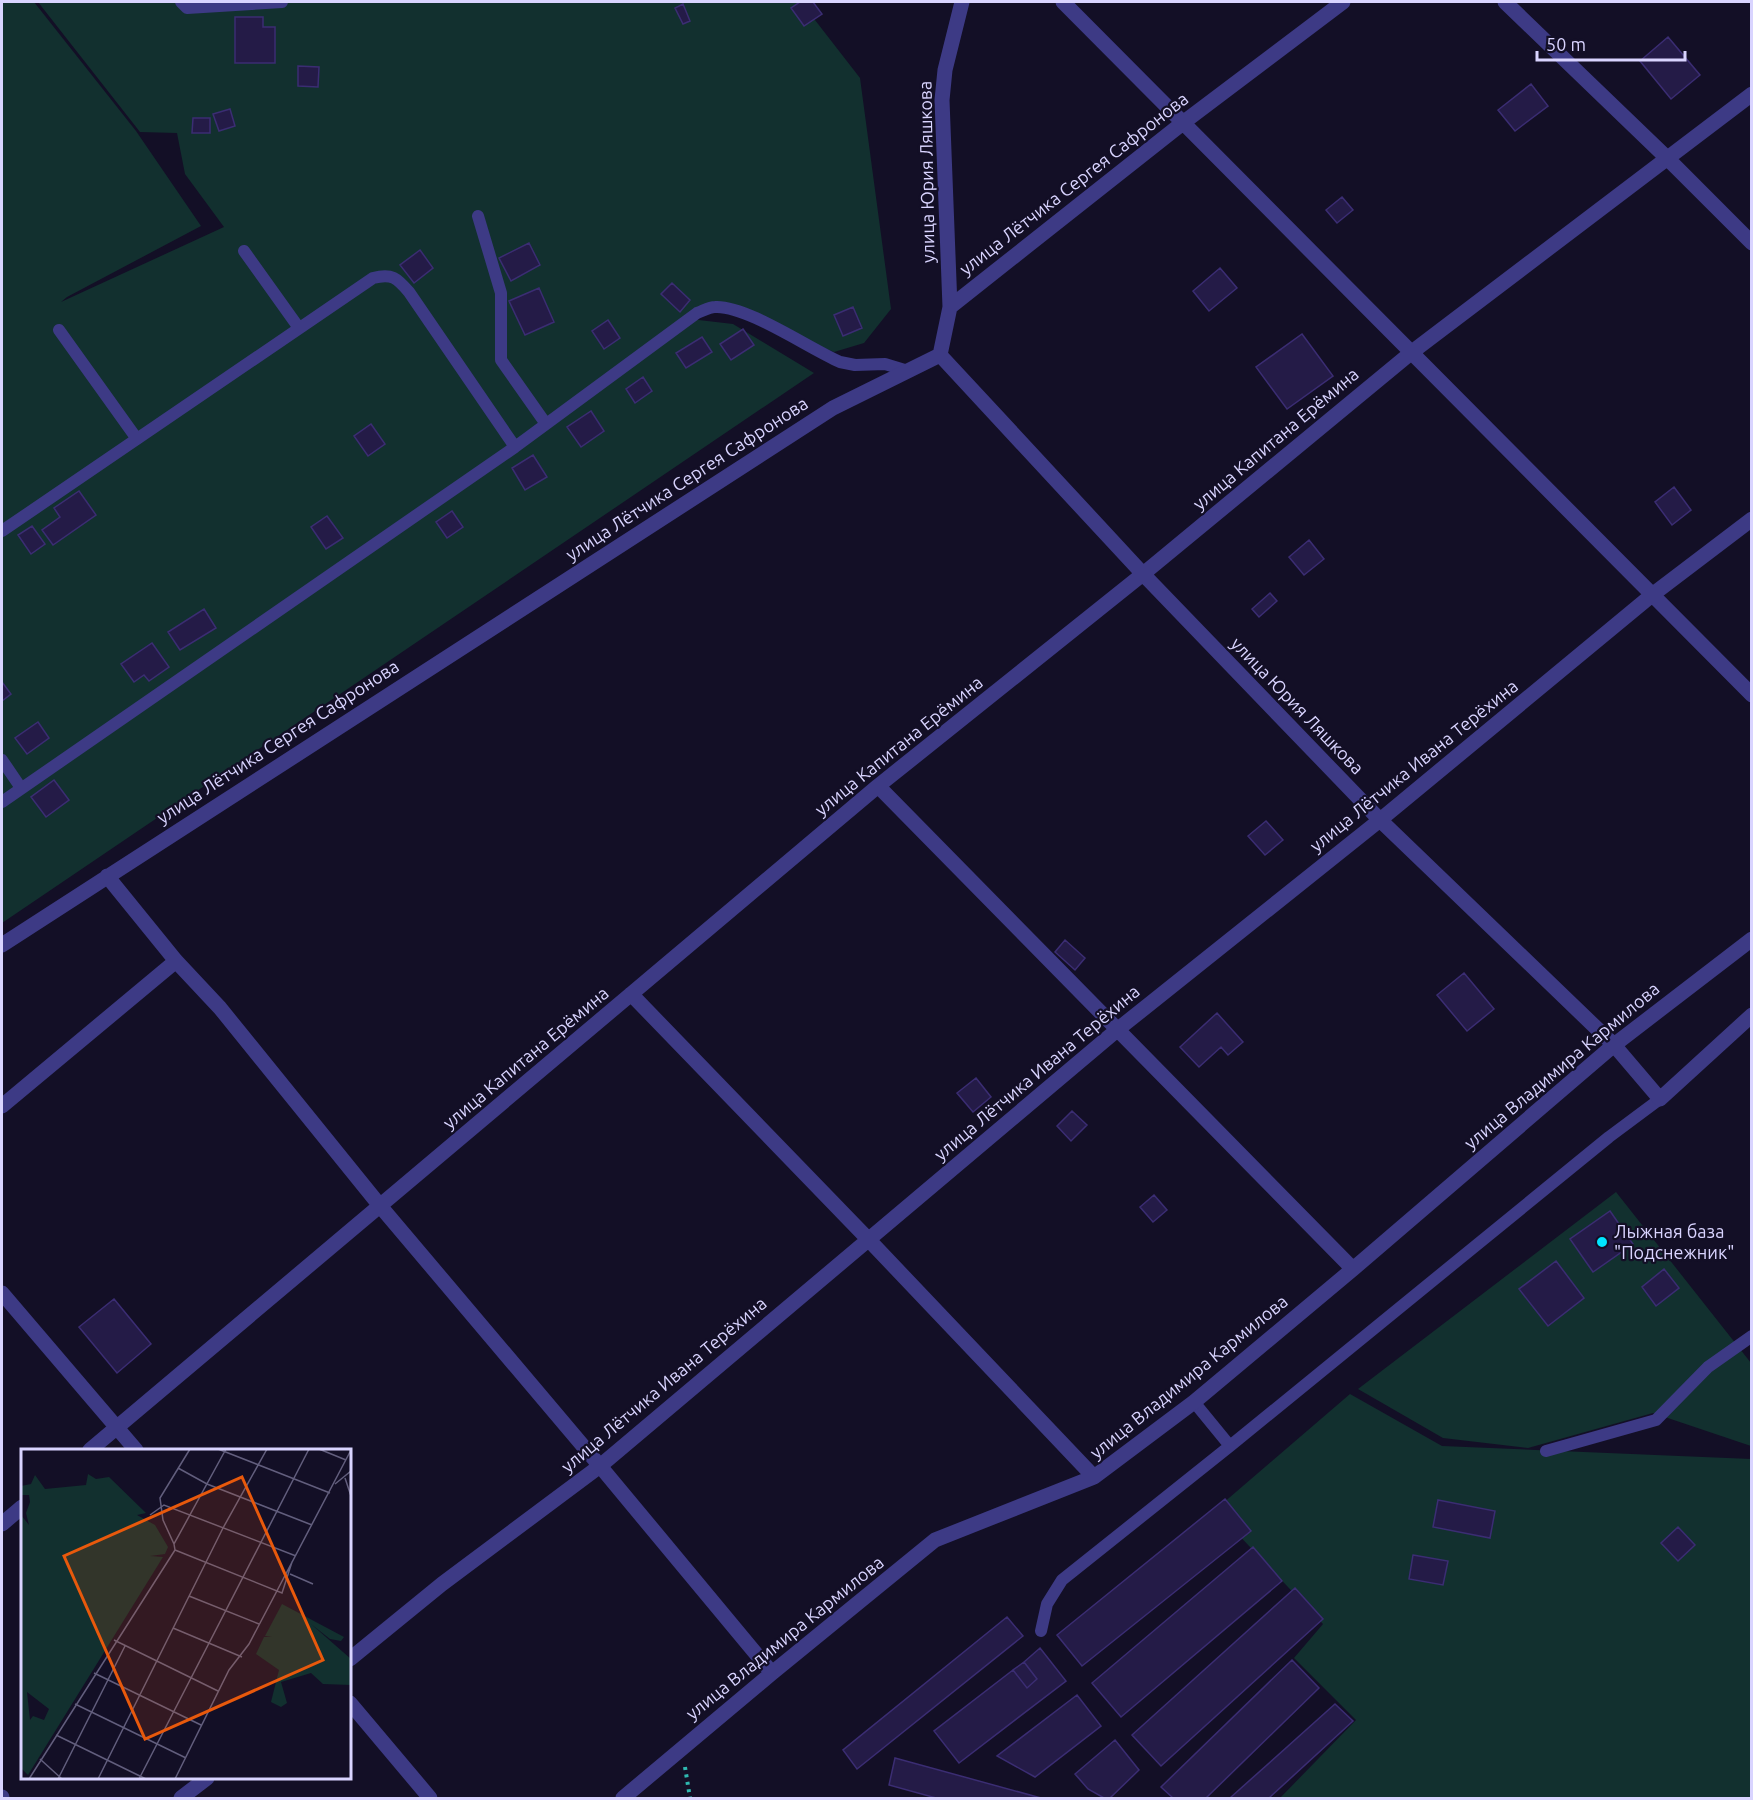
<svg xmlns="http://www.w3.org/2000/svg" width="1753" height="1800" font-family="Ubuntu,sans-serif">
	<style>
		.green { fill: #12302f }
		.building { fill: #241b47; stroke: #3b2d73; stroke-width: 1.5 }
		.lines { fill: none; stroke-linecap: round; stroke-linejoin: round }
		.path { stroke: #2fb8b0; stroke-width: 4; stroke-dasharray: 3 4.5; stroke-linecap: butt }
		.service { stroke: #3d3a85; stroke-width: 12 }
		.minor { stroke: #3d3a85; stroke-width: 15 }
		.poi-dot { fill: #00e5ff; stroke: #130f26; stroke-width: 2 }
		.labels { text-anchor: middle; stroke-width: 4.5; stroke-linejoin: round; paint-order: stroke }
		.street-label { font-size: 18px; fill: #d9d4ff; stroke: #130f26 }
		.poi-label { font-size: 18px; fill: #d9d4ff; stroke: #130f26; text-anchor: start }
		.inset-road { fill: none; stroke: #625e7d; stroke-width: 1.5 }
		.view { fill: #e8590c; fill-opacity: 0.15; stroke: #e8590c; stroke-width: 3 }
		.inset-edge { fill: none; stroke: #d9d4ff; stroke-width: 3 }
	</style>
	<rect width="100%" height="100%" fill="#130f26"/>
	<path class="green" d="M 2,2 L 34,2 L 136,131 L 201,226 L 67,297 L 61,302 L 224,227 L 185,174 L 177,133 L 140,132 L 38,2 L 801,2 L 860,78 L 891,309 L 864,343 L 834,352 L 724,307 L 690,319 L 733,324 L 814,373 L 2,923 Z
		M 1616,1192 L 1751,1363 L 1751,1446 L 1653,1413 L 1528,1448 L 1443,1438 L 1358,1389 Z
		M 1350,1394 L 1442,1446 L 1751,1459 L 1751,1798 L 1280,1798 L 1356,1720 L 1294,1658 L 1323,1624 L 1215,1510 Z"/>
	<path class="building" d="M 800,2 L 813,2 L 822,14 L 804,26 L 791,8 Z
		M 683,4 L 690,21 L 683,24 L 675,8 Z
		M 235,17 L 263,17 L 263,27 L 275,27 L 275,63 L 235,63 Z
		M 1668,37 L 1700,75 L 1671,99 L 1640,61 Z
		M 298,66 L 319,67 L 318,87 L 298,86 Z
		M 1531,84 L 1548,106 L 1515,131 L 1498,110 Z
		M 230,109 L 235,126 L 219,131 L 213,114 Z
		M 193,118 L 210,118 L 210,133 L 192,133 Z
		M 1342,197 L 1353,210 L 1337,223 L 1326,210 Z
		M 529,243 L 540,265 L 511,281 L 499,258 Z
		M 420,250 L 433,268 L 414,283 L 400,265 Z
		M 1220,268 L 1237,288 L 1209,311 L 1193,291 Z
		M 672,283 L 690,300 L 680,312 L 661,294 Z
		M 539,288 L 554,322 L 525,335 L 509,301 Z
		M 853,307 L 862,328 L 843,336 L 834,315 Z
		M 608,320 L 620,338 L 604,349 L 592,331 Z
		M 743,329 L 754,345 L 731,360 L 720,344 Z
		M 1302,334 L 1333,376 L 1287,409 L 1256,367 Z
		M 702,337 L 712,352 L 686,368 L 676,353 Z
		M 643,377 L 652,391 L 635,403 L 626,389 Z
		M 591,411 L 604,431 L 581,447 L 567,427 Z
		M 371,424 L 385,444 L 368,456 L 354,436 Z
		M 533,455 L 547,477 L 525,490 L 512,468 Z
		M 1674,487 L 1691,510 L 1672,525 L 1655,502 Z
		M 79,491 L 96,515 L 53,545 L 42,530 L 60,517 L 54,508 Z
		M 452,511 L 463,527 L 447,538 L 436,522 Z
		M 327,516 L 343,538 L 326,549 L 311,527 Z
		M 32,526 L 45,544 L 31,554 L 18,535 Z
		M 1309,540 L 1324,559 L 1304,575 L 1289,557 Z
		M 1270,593 L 1277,601 L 1259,617 L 1252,609 Z
		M 204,609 L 216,628 L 180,650 L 168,632 Z
		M 152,643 L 169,667 L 149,681 L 144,675 L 134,682 L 121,664 Z
		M 2,682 L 11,694 L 2,701 Z
		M 38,722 L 49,738 L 27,754 L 15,738 Z
		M 54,780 L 69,800 L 46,817 L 31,797 Z
		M 1266,821 L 1283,840 L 1265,855 L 1248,836 Z
		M 1065,940 L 1085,958 L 1075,970 L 1055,952 Z
		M 1464,973 L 1494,1009 L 1467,1031 L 1437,995 Z
		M 1217,1013 L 1243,1042 L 1228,1055 L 1221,1047 L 1199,1067 L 1180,1047 Z
		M 976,1078 L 991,1097 L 973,1112 L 957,1093 Z
		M 1072,1111 L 1087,1125 L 1071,1141 L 1057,1126 Z
		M 1154,1195 L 1167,1210 L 1153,1222 L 1140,1207 Z
		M 1610,1211 L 1633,1244 L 1593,1272 L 1570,1239 Z
		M 1556,1261 L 1584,1298 L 1548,1326 L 1519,1289 Z
		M 1664,1269 L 1679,1288 L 1656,1306 L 1642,1287 Z
		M 114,1299 L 151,1344 L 117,1373 L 79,1327 Z
		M 1225,1499 L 1251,1531 L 1082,1666 L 1057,1635 Z
		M 1438,1500 L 1495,1511 L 1490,1538 L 1433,1527 Z
		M 1678,1527 L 1695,1545 L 1678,1561 L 1661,1543 Z
		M 1253,1547 L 1282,1581 L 1121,1717 L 1092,1683 Z
		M 1413,1555 L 1448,1561 L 1443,1585 L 1409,1579 Z
		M 1295,1588 L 1323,1619 L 1161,1766 L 1132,1735 Z
		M 1007,1617 L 1023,1636 L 857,1769 L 843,1750 Z
		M 1040,1648 L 1066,1681 L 959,1763 L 934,1731 L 1013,1670 L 1027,1688 L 1037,1679 L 1024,1662 Z
		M 1292,1660 L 1319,1688 L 1206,1798 L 1173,1798 L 1161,1787 Z
		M 1024,1662 L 1037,1679 L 1027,1688 L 1013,1670 Z
		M 1077,1695 L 1101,1726 L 1035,1777 L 997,1756 Z
		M 1335,1704 L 1353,1721 L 1269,1798 L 1230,1798 Z
		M 1115,1740 L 1139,1770 L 1110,1798 L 1104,1798 L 1088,1789 L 1075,1774 Z
		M 895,1758 L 1041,1798 L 936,1798 L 889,1785 Z"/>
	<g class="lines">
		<path class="path" d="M 685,1767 L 690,1798"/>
		<path class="service" d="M 181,2 L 187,8 L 282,2
			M 478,216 L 501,293 L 501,360 L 546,424
			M 244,251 L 299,328
			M 59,330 L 137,439
			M 2,531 L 373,278 C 392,273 397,278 409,292 L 515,447
			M 2,760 L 21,788
			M 2,802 L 515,447 L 697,313 C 703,311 709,307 715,307 C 746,305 808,348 840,362 L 855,365 L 885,364 L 908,371
			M 1194,1402 L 1230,1446
			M 1546,1451 L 1656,1420 L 1708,1367 L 1752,1336
			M 1041,1631 L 1047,1604 L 1062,1580 L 1230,1446 L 1609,1137 L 1660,1099"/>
		<path class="minor" d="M 1063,2 L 1752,695
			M 1505,2 L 1667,158 L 1752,243
			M 950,307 L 942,100 L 945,70 L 962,2
			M 940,355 L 1143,574 L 1380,820 L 1614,1045 L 1660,1099 L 1752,1015
			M 878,786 L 1353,1269
			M 107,876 L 176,961 L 220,1008 L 381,1207 L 600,1466 L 772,1673
			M 2,945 L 833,408 L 940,355 L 950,307 L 1184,122 L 1343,2
			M 631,994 L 868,1239 L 1094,1477
			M 2,1106 L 176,961
			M 2,1293 L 136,1450
			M 90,1450 L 878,786 L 1143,574 L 1412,352 L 1752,94
			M 2,1524 L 22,1507
			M 350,1659 L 442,1584 L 600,1466 L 1117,1030 L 1380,820 L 1652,595 L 1752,519
			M 350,1703 L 430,1798
			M 2,1797 L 2,1798
			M 181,1798 L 207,1778
			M 623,1798 L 772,1673 L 935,1540 L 1094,1477 L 1194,1402 L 1353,1269 L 1614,1045 L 1752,939"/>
	</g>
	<circle class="poi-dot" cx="1602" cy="1242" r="6"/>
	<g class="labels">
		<g class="street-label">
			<text transform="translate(927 172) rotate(-91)" y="6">улица Юрия Ляшкова</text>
			<text transform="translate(1074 184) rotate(-38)" y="6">улица Лётчика Сергея Сафронова</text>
			<text transform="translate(1276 439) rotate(-40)" y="6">улица Капитана Ерёмина</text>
			<text transform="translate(687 479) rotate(-33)" y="6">улица Лётчика Сергея Сафронова</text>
			<text transform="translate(1297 706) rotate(46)" y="6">улица Юрия Ляшкова</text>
			<text transform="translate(278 742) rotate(-33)" y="6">улица Лётчика Сергея Сафронова</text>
			<text transform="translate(899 746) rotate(-39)" y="6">улица Капитана Ерёмина</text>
			<text transform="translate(1414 766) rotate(-39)" y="6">улица Лётчика Ивана Терёхина</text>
			<text transform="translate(526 1058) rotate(-40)" y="6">улица Капитана Ерёмина</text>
			<text transform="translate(1562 1066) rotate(-40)" y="6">улица Владимира Кармилова</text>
			<text transform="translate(1037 1073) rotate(-40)" y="6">улица Лётчика Ивана Терёхина</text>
			<text transform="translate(1189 1377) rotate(-39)" y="6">улица Владимира Кармилова</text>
			<text transform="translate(664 1385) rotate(-40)" y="6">улица Лётчика Ивана Терёхина</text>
			<text transform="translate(785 1638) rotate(-39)" y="6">улица Владимира Кармилова</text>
		</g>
		<g class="poi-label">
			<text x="1614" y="1238">Лыжная база<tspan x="1614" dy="21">"Подснежник"</tspan></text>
		</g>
	</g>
	<g transform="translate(21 1449)">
		<rect width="330" height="330" fill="#130f26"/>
		<path d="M 67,25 L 75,30 L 88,28 L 125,64 L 116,66 L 134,76 L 147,98 L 144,105 L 129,107 L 142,108 L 7,326 L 0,319 L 0,66 L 8,76 L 5,64 L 9,53 L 8,46 L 0,46 L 0,37 L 10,35 L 14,26 L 24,40 L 65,36 ZM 6,243 L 28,260 L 23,271 L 12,267 L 9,271 ZM 261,155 L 323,188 L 320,192 L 309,190 L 290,175 L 330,210 L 330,236 L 302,235 L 290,224 L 260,233 L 266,254 L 260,258 L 250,253 L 258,221 L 235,205 L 243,188 L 251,188 L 244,187 Z" fill="#12302f" fill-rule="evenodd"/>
		<path class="inset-road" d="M 197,0 L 309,44M 298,0 L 325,11M 157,19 L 186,35 L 291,76M 324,29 L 330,47M 314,35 L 330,22M 129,66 L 143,56 L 275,107M 153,95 L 142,71 L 139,49 L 169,0M 154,101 L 261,144 L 271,113M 269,125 L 292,135M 168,147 L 238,175M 152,179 L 221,208M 93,191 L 197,242M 73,224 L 180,276M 54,255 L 165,309M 35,286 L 125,330M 19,310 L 41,330M 8,330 L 154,101 L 153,95 L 205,0M 37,330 L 104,197M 77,330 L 202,79 L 246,0M 118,330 L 288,0M 154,330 L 208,221 L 228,195 L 330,1"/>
		<path class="view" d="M 221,28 L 302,211 L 124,290 L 43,107 Z"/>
		<rect width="330" height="330" class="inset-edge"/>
	</g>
	<rect width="1753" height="1800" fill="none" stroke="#d9d4ff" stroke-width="6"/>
	<path d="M1537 51v9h148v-9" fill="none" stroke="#d9d4ff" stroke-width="3"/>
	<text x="1546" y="51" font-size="18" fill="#d9d4ff" stroke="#130f26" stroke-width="4.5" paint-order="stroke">50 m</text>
</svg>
